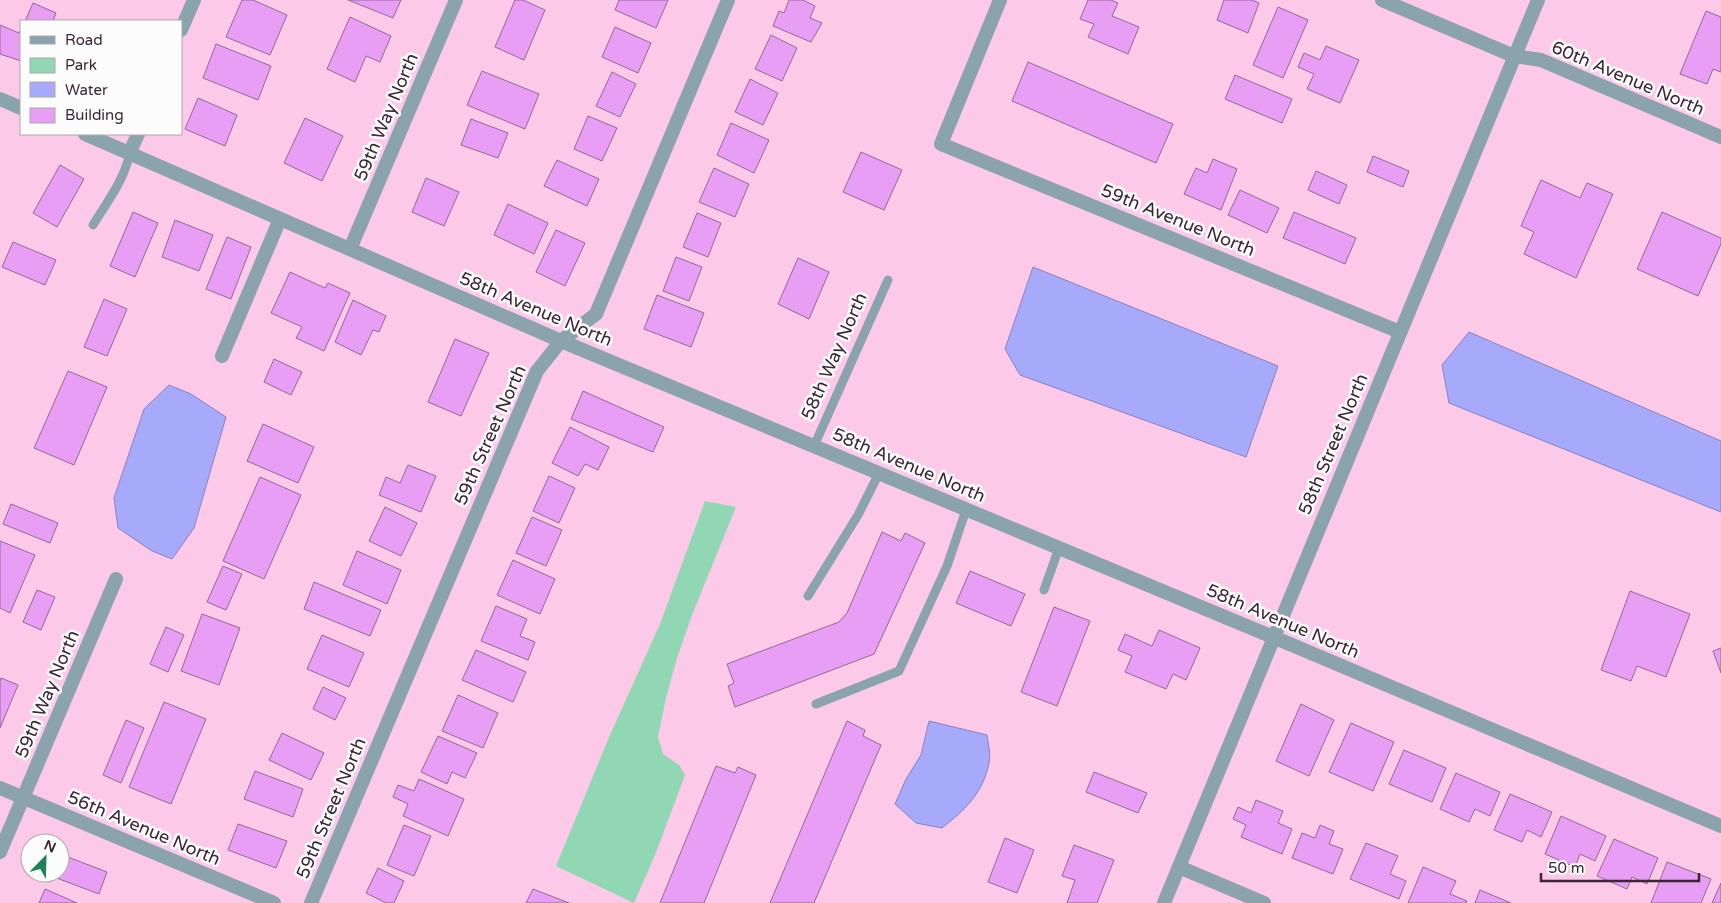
<svg xmlns="http://www.w3.org/2000/svg" width="1721" height="903" font-family="'Varela Round',sans-serif">
	<style>
		.green { fill: #91d7b3 }
		.water { fill: #a7aafa; stroke: #8683be }
		.building { fill: #e99ef5; stroke: #8d6c93 }
		.lines { fill: none; stroke-linecap: round; stroke-linejoin: round }
		.service { stroke: #8aa3ad; stroke-width: 9 }
		.minor { stroke: #8aa3ad; stroke-width: 14 }
		.tertiary { stroke: #8aa3ad; stroke-width: 14 }
		.labels { text-anchor: middle; stroke-width: 5; stroke-linejoin: round; paint-order: stroke }
		.street-label { font-size: 18px; fill: #3a2733; stroke: #fcfcfc }
	</style>
	<rect width="100%" height="100%" fill="#fdc9e8"/>
	<path class="green" d="M 705,501 L 736,507 L 692,615 L 677,658 L 666,698 L 658,737 L 663,754 L 679,765 L 685,775 L 655,855 L 634,903 L 556,866 L 610,735 L 660,624 Z"/>
	<path class="water" d="M 1033,267 L 1278,366 L 1246,457 L 1020,375 L 1005,349 Z
		M 1469,332 L 1721,441 L 1721,512 L 1449,403 L 1442,365 Z
		M 169,385 L 191,394 L 226,417 L 194,528 L 172,559 L 152,551 L 118,528 L 114,498 L 144,409 Z
		M 929,721 L 987,735 C 988,744 991,754 989,763 C 983,793 965,810 942,828 L 916,823 L 895,804 L 906,779 L 921,755 Z"/>
	<path class="building" d="M 242,0 L 253,0 L 287,15 L 270,55 L 226,37 Z
		M 348,0 L 401,0 L 393,18 Z
		M 515,0 L 523,0 L 545,10 L 524,60 L 495,47 Z
		M 619,0 L 668,0 L 656,28 L 615,10 Z
		M 789,0 L 803,0 L 815,6 L 810,18 L 822,23 L 811,42 L 773,26 L 779,11 L 784,13 Z
		M 1088,0 L 1111,0 L 1118,3 L 1112,16 L 1139,27 L 1128,54 L 1088,37 L 1094,24 L 1080,19 Z
		M 1224,0 L 1252,0 L 1259,3 L 1248,33 L 1217,20 Z
		M 33,3 L 56,13 L 53,21 L 25,21 Z
		M 1278,7 L 1308,20 L 1283,78 L 1253,65 Z
		M 1706,11 L 1721,17 L 1721,72 L 1713,69 L 1707,84 L 1680,74 Z
		M 350,17 L 391,36 L 380,62 L 366,56 L 355,82 L 327,69 Z
		M 0,25 L 19,33 L 21,29 L 21,61 L 0,54 Z
		M 615,27 L 651,43 L 638,73 L 602,57 Z
		M 771,35 L 797,48 L 782,81 L 755,69 Z
		M 216,44 L 271,66 L 258,100 L 203,78 Z
		M 1326,46 L 1359,60 L 1340,103 L 1307,89 L 1314,74 L 1298,67 L 1304,53 L 1320,60 Z
		M 1028,62 L 1173,124 L 1156,163 L 1012,101 Z
		M 482,71 L 539,94 L 525,129 L 467,105 Z
		M 612,72 L 636,84 L 620,117 L 596,106 Z
		M 1235,75 L 1292,99 L 1282,123 L 1225,99 Z
		M 750,79 L 778,93 L 763,125 L 735,112 Z
		M 198,98 L 237,115 L 225,146 L 185,129 Z
		M 588,116 L 617,128 L 602,161 L 574,149 Z
		M 305,118 L 343,136 L 322,181 L 284,163 Z
		M 471,119 L 508,133 L 498,158 L 461,145 Z
		M 731,123 L 769,140 L 754,173 L 717,155 Z
		M 861,152 L 902,170 L 884,210 L 843,192 Z
		M 1373,156 L 1409,171 L 1403,187 L 1367,172 Z
		M 1213,159 L 1237,169 L 1221,210 L 1184,194 L 1196,168 L 1207,173 Z
		M 557,160 L 599,179 L 587,206 L 544,186 Z
		M 60,165 L 84,179 L 57,227 L 33,213 Z
		M 714,168 L 749,184 L 735,217 L 699,202 Z
		M 1316,171 L 1347,185 L 1339,204 L 1308,190 Z
		M 426,178 L 459,192 L 444,226 L 412,212 Z
		M 1541,180 L 1580,198 L 1587,183 L 1613,194 L 1576,278 L 1524,254 L 1534,232 L 1521,226 Z
		M 1240,190 L 1279,208 L 1267,233 L 1228,215 Z
		M 508,204 L 548,223 L 534,254 L 494,235 Z
		M 133,212 L 158,223 L 135,277 L 110,266 Z
		M 1294,212 L 1356,238 L 1345,264 L 1283,238 Z
		M 1662,212 L 1721,238 L 1721,244 L 1698,296 L 1637,269 Z
		M 697,213 L 721,223 L 708,257 L 683,247 Z
		M 175,220 L 213,235 L 199,271 L 162,257 Z
		M 556,230 L 585,243 L 565,286 L 536,272 Z
		M 227,237 L 251,247 L 231,299 L 206,289 Z
		M 13,242 L 56,260 L 45,285 L 2,267 Z
		M 676,257 L 702,267 L 689,301 L 663,291 Z
		M 798,258 L 829,272 L 809,319 L 778,304 Z
		M 290,272 L 325,288 L 328,283 L 350,293 L 324,351 L 296,338 L 302,327 L 271,313 Z
		M 657,295 L 704,313 L 691,347 L 644,329 Z
		M 104,299 L 127,309 L 107,356 L 84,347 Z
		M 353,300 L 386,316 L 379,332 L 373,330 L 361,355 L 335,342 Z
		M 455,339 L 489,353 L 461,416 L 428,402 Z
		M 274,359 L 302,372 L 291,395 L 264,382 Z
		M 68,371 L 107,387 L 74,465 L 34,448 Z
		M 583,391 L 664,427 L 653,452 L 571,419 Z
		M 263,424 L 314,447 L 298,483 L 247,461 Z
		M 570,427 L 609,447 L 598,470 L 585,464 L 578,476 L 552,463 Z
		M 408,465 L 436,476 L 421,512 L 379,495 L 386,477 L 400,483 Z
		M 549,476 L 575,488 L 559,523 L 533,511 Z
		M 260,477 L 301,495 L 264,579 L 223,561 Z
		M 11,504 L 58,523 L 50,543 L 3,524 Z
		M 385,507 L 417,523 L 401,556 L 369,541 Z
		M 532,517 L 562,530 L 546,566 L 516,553 Z
		M 882,532 L 901,541 L 905,533 L 925,543 L 874,654 L 735,707 L 728,686 L 734,683 L 727,664 L 839,622 L 847,613 Z
		M 0,541 L 35,555 L 10,613 L 0,608 Z
		M 357,551 L 401,570 L 387,604 L 343,585 Z
		M 513,560 L 555,579 L 540,614 L 497,595 Z
		M 223,566 L 242,574 L 226,610 L 207,602 Z
		M 970,571 L 1025,594 L 1011,626 L 956,603 Z
		M 314,582 L 381,610 L 370,636 L 304,609 Z
		M 37,590 L 55,597 L 41,630 L 23,622 Z
		M 1630,591 L 1690,614 L 1666,677 L 1637,666 L 1631,681 L 1601,670 Z
		M 496,606 L 527,619 L 520,636 L 535,642 L 528,660 L 481,641 Z
		M 1054,607 L 1090,621 L 1057,706 L 1021,692 Z
		M 202,614 L 240,628 L 219,685 L 181,671 Z
		M 166,627 L 184,635 L 168,672 L 150,664 Z
		M 1159,630 L 1200,648 L 1186,680 L 1173,674 L 1166,689 L 1125,672 L 1132,656 L 1118,650 L 1125,634 L 1152,646 Z
		M 322,635 L 364,653 L 349,687 L 307,669 Z
		M 1721,648 L 1721,673 L 1713,651 Z
		M 476,650 L 526,672 L 513,702 L 462,680 Z
		M 1,678 L 18,685 L 0,728 L 0,681 Z
		M 323,687 L 346,698 L 335,720 L 313,709 Z
		M 458,695 L 498,713 L 483,748 L 442,731 Z
		M 164,702 L 206,719 L 171,804 L 129,787 Z
		M 1301,704 L 1334,720 L 1309,776 L 1276,761 Z
		M 126,720 L 144,728 L 121,783 L 103,775 Z
		M 847,721 L 865,730 L 863,736 L 881,745 L 814,903 L 770,903 Z
		M 1351,723 L 1394,742 L 1373,791 L 1329,772 Z
		M 282,733 L 324,753 L 311,780 L 269,760 Z
		M 438,736 L 477,753 L 465,778 L 452,772 L 447,784 L 421,772 Z
		M 1404,750 L 1446,768 L 1432,802 L 1389,784 Z
		M 716,766 L 735,773 L 738,767 L 756,775 L 704,903 L 660,903 Z
		M 255,771 L 303,789 L 293,817 L 244,799 Z
		M 1094,772 L 1147,793 L 1138,813 L 1086,792 Z
		M 1456,773 L 1500,792 L 1490,816 L 1475,809 L 1469,822 L 1440,809 Z
		M 419,779 L 464,799 L 448,836 L 403,816 L 408,804 L 393,797 L 398,785 L 414,791 Z
		M 1510,794 L 1552,812 L 1541,837 L 1527,830 L 1522,842 L 1494,830 Z
		M 1256,800 L 1283,811 L 1278,823 L 1292,829 L 1282,854 L 1241,837 L 1246,825 L 1233,819 L 1238,807 L 1251,813 Z
		M 1561,816 L 1606,836 L 1595,861 L 1580,854 L 1575,867 L 1545,854 Z
		M 238,824 L 287,841 L 276,868 L 228,850 Z
		M 404,825 L 431,836 L 414,876 L 387,865 Z
		M 1320,825 L 1334,831 L 1329,844 L 1343,849 L 1333,874 L 1292,858 L 1302,833 L 1315,838 Z
		M 1005,838 L 1034,850 L 1017,893 L 988,882 Z
		M 1614,839 L 1658,858 L 1647,884 L 1632,877 L 1627,889 L 1597,876 Z
		M 1366,843 L 1398,856 L 1390,874 L 1406,881 L 1399,899 L 1350,879 Z
		M 1074,845 L 1114,860 L 1097,903 L 1067,903 L 1075,880 L 1062,876 Z
		M 60,854 L 107,872 L 99,894 L 46,874 L 60,873 Z
		M 1667,862 L 1711,879 L 1701,903 L 1651,903 Z
		M 1423,867 L 1456,881 L 1450,894 L 1467,901 L 1466,903 L 1408,903 Z
		M 378,868 L 404,881 L 394,903 L 386,903 L 366,893 Z
		M 1721,883 L 1721,903 L 1712,903 Z
		M 45,889 L 77,903 L 39,903 Z
		M 533,889 L 569,903 L 526,903 Z
		M 1480,890 L 1511,903 L 1475,903 Z"/>
	<g class="lines">
		<path class="service" d="M 93,225 C 107,202 125,179 130,152
			M 814,446 L 888,280
			M 1044,590 L 1059,548
			M 808,596 L 858,515 L 879,473
			M 816,704 L 899,671 L 947,566 L 966,510"/>
		<path class="minor" d="M 1000,0 L 941,144 L 1400,332
			M 1382,0 L 1514,56 L 1541,60 L 1721,137
			M 181,30 L 194,0
			M 0,99 L 21,108
			M 85,134 L 561,341 L 1273,637 L 1721,826
			M 130,152 L 138,134
			M 350,249 L 456,0
			M 222,356 L 280,219
			M 0,788 L 274,903
			M 0,852 L 116,579
			M 1179,867 L 1264,903
			M 311,903 L 537,371 L 561,341 L 596,314 L 728,0"/>
		<path class="tertiary" d="M 1164,903 L 1538,0"/>
	</g>
	<g class="labels">
		<g class="street-label">
			<text transform="translate(1628 78) rotate(23)" y="6">60th Avenue North</text>
			<text transform="translate(386 117) rotate(-67)" y="6">59th Way North</text>
			<text transform="translate(1178 220) rotate(22)" y="6">59th Avenue North</text>
			<text transform="translate(536 309) rotate(23)" y="6">58th Avenue North</text>
			<text transform="translate(834 356) rotate(-66)" y="6">58th Way North</text>
			<text transform="translate(490 435) rotate(-66)" y="6">59th Street North</text>
			<text transform="translate(1333 444) rotate(-67)" y="6">58th Street North</text>
			<text transform="translate(909 465) rotate(23)" y="6">58th Avenue North</text>
			<text transform="translate(1283 621) rotate(23)" y="6">58th Avenue North</text>
			<text transform="translate(47 694) rotate(-67)" y="6">59th Way North</text>
			<text transform="translate(331 808) rotate(-67)" y="6">59th Street North</text>
			<text transform="translate(144 828) rotate(23)" y="6">56th Avenue North</text>
		</g>
	</g>
	<rect x="20" y="20" width="162" height="115" fill="#fcfcfc" stroke="#aea7ac"/>
	<rect x="30" y="36" width="25" height="8" fill="#8aa3ad" stroke="#aea7ac"/>
	<text x="65" y="45" font-size="15" fill="#3a2733">Road</text>
	<rect x="30" y="58" width="25" height="15" fill="#91d7b3" stroke="#aea7ac"/>
	<text x="65" y="70" font-size="15" fill="#3a2733">Park</text>
	<rect x="30" y="82" width="25" height="15" fill="#a7aafa" stroke="#aea7ac"/>
	<text x="65" y="95" font-size="15" fill="#3a2733">Water</text>
	<rect x="30" y="108" width="25" height="15" fill="#e99ef5" stroke="#aea7ac"/>
	<text x="65" y="120" font-size="15" fill="#3a2733">Building</text>
	<g transform="translate(45 858) rotate(23)"><circle r="24" fill="#fcfcfc" stroke="#aea7ac"/>
	<path d="M0-4L9 19L0 12L-9 19Z" fill="#1f825a"/>
	<text y="-8" font-size="14" font-weight="bold" text-anchor="middle" fill="#3a2733">N</text>
	</g>
	<path d="M1541 873v8h158v-8" fill="none" stroke="#3a2733" stroke-width="2.5"/>
	<text x="1548" y="873" font-size="15" fill="#3a2733" stroke="#fcfcfc" stroke-width="4" paint-order="stroke">50 m</text>
</svg>
